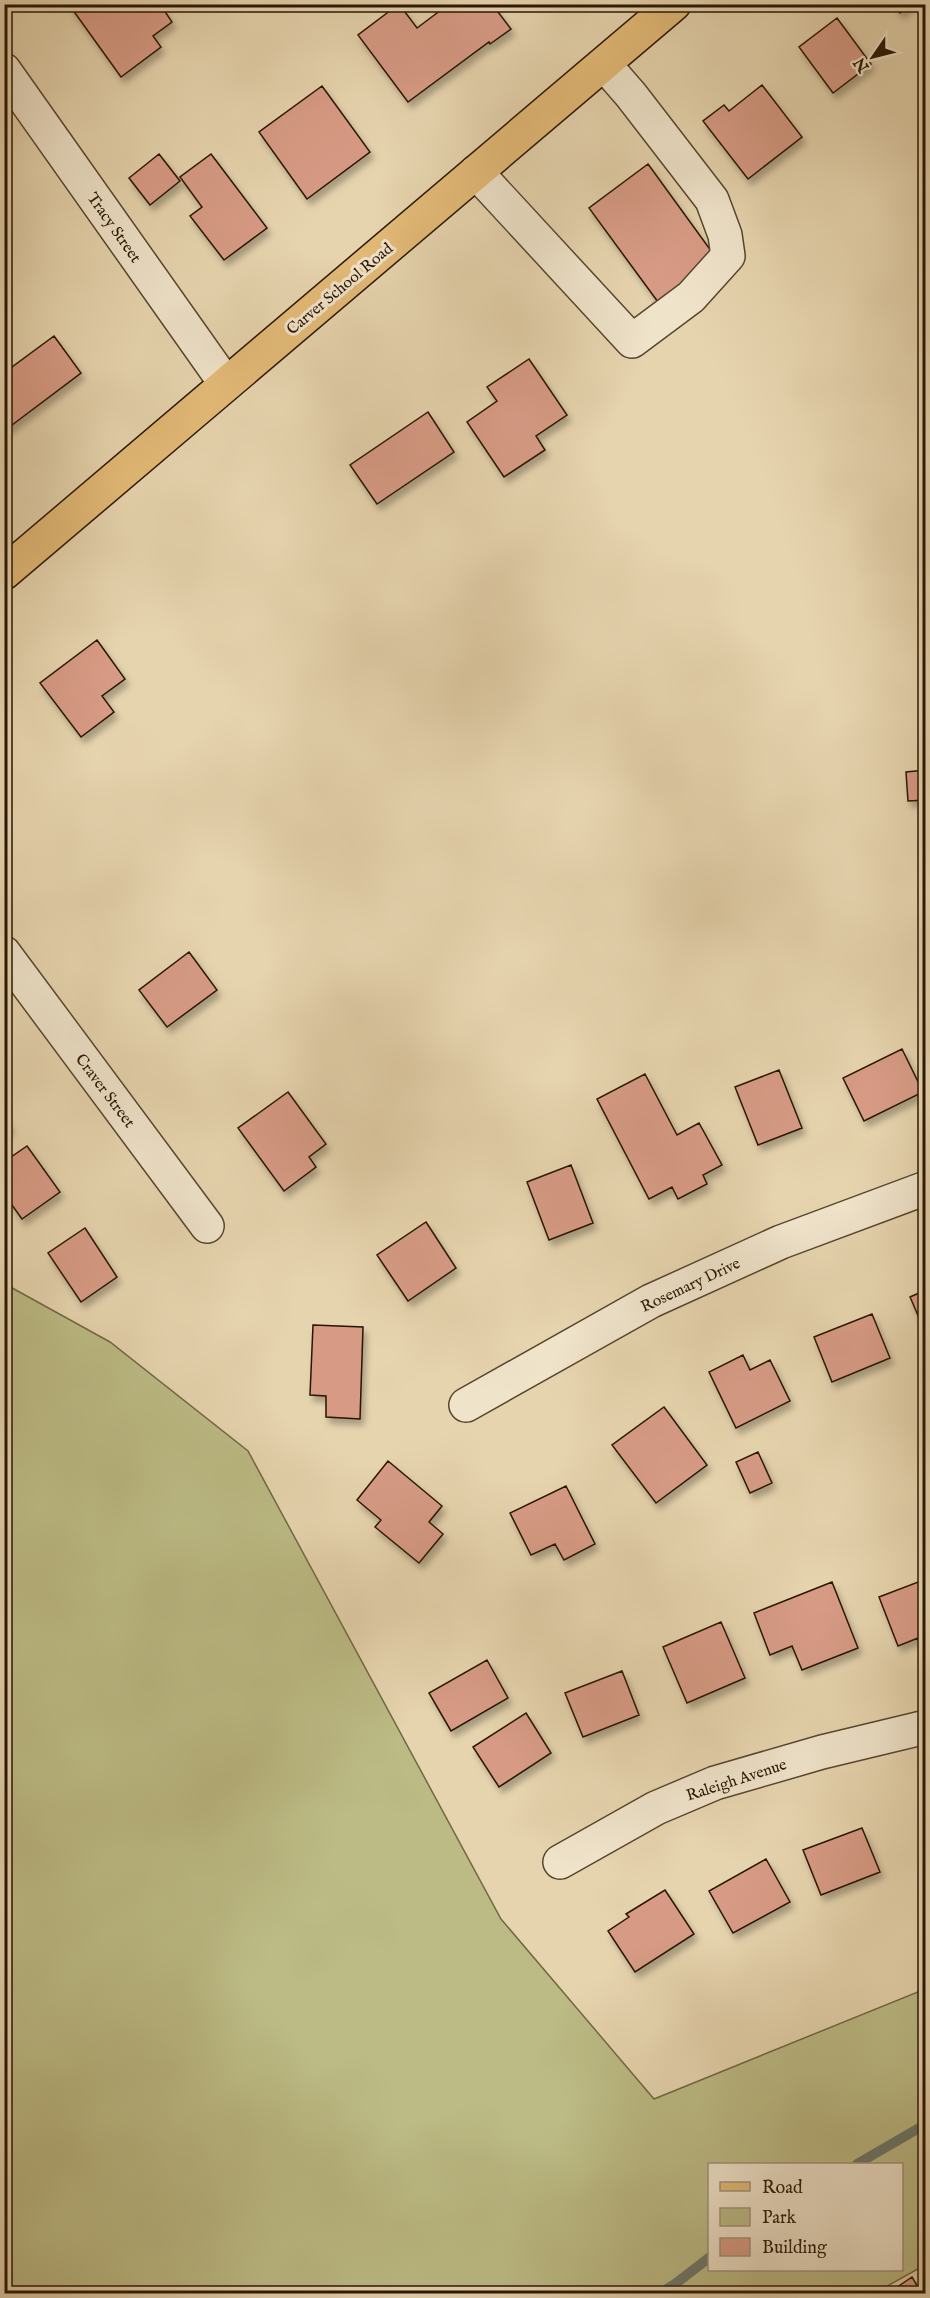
<svg xmlns="http://www.w3.org/2000/svg" width="930" height="2298" font-family="'IM FELL English',serif">
	<style>
		.green { fill: #bcbb85; stroke: #726844; stroke-width: 1.5; fill-rule: evenodd }
		.lines { fill: none; stroke-linecap: round; stroke-linejoin: round }
		.stream { stroke: #6b776c; stroke-width: 10 }
		.building { fill: #d79b85; stroke: #291604; stroke-width: 1.5; filter: url(#shadow) }
		.minor-casing { stroke: #58462e; stroke-width: 36 }
		.major-casing { stroke: #291604; stroke-width: 36 }
		.minor { stroke: #efe3ca; stroke-width: 33 }
		.major { stroke: #e3ba77; stroke-width: 33 }
		.labels { text-anchor: middle; stroke-width: 6; stroke-linejoin: round; paint-order: stroke }
		.street-label { font-size: 16px; fill: #291604; stroke: #efe3ca }
	</style>
	<defs>
		<filter id="shadow"><feDropShadow dx="3.5" dy="6" stdDeviation="3" flood-color="#0004"/></filter>
	</defs>
	<rect width="100%" height="100%" fill="#e6d4ae"/>
	<filter id="stains"><feTurbulence type="fractalNoise" baseFrequency=".00333" numOctaves="4"/><feColorMatrix values="0 0 0 0 .2 0 0 0 0 .09 0 0 0 0 .02 0 0 0 .5 -.17"/></filter>
	<radialGradient id="worn" r=".72"><stop offset=".6" stop-color="#630" stop-opacity="0"/><stop offset="1" stop-color="#630" stop-opacity=".3"/></radialGradient>
	<path class="green" d="M 5,1284 L 110,1342 L 248,1451 L 501,1919 L 654,2099 L 925,1989 L 925,2265 L 873,2294 L 5,2293 ZM 710,2164 L 902,2164 L 902,2270 L 710,2270 Z"/>
	<g class="lines">
		<path class="stream" d="M 857,2164 L 926,2124
			M 659,2294 L 675,2284 L 710,2257"/>
	</g>
	<path class="building" d="M 72,4 L 160,4 L 172,22 L 153,36 L 161,47 L 121,77 L 70,6 Z
		M 399,4 L 417,28 L 449,4 L 492,4 L 511,29 L 490,44 L 489,42 L 408,102 L 358,35 Z
		M 893,4 L 912,4 L 900,13 Z
		M 837,18 L 871,64 L 833,93 L 799,47 Z
		M 762,85 L 802,137 L 748,179 L 703,121 L 724,105 L 729,111 Z
		M 322,86 L 370,152 L 307,199 L 259,132 Z
		M 159,154 L 180,181 L 150,205 L 129,178 Z
		M 211,154 L 267,228 L 224,260 L 190,216 L 202,207 L 180,177 Z
		M 648,164 L 717,259 L 658,302 L 589,208 Z
		M 54,336 L 81,373 L 4,431 L 4,373 Z
		M 529,359 L 567,415 L 536,436 L 545,450 L 504,477 L 467,422 L 497,401 L 487,387 Z
		M 428,412 L 454,452 L 377,504 L 350,465 Z
		M 97,640 L 125,679 L 102,696 L 114,712 L 81,737 L 40,683 Z
		M 926,770 L 926,800 L 908,801 L 906,772 Z
		M 189,952 L 217,990 L 167,1027 L 139,990 Z
		M 902,1049 L 923,1092 L 864,1121 L 843,1078 Z
		M 779,1070 L 802,1128 L 758,1145 L 735,1087 Z
		M 645,1074 L 677,1135 L 699,1123 L 722,1165 L 703,1175 L 707,1184 L 678,1199 L 672,1187 L 649,1199 L 597,1099 Z
		M 288,1092 L 326,1144 L 309,1157 L 316,1167 L 284,1191 L 238,1128 Z
		M 4,1119 L 11,1127 L 4,1132 Z
		M 27,1146 L 60,1192 L 22,1219 L 4,1194 L 4,1162 Z
		M 571,1165 L 593,1223 L 549,1240 L 527,1182 Z
		M 426,1222 L 456,1268 L 408,1301 L 377,1255 Z
		M 85,1228 L 117,1277 L 81,1302 L 48,1253 Z
		M 926,1290 L 926,1334 L 910,1297 Z
		M 872,1314 L 890,1358 L 832,1382 L 814,1337 Z
		M 313,1325 L 363,1327 L 360,1419 L 326,1417 L 326,1396 L 310,1395 Z
		M 743,1355 L 750,1370 L 770,1360 L 790,1401 L 736,1428 L 709,1372 Z
		M 664,1407 L 707,1465 L 656,1503 L 612,1445 Z
		M 758,1452 L 772,1483 L 750,1493 L 736,1462 Z
		M 388,1461 L 442,1506 L 429,1522 L 443,1534 L 419,1563 L 375,1527 L 381,1520 L 357,1500 Z
		M 566,1486 L 595,1544 L 564,1560 L 555,1544 L 531,1555 L 510,1513 Z
		M 926,1579 L 926,1646 L 921,1648 L 918,1638 L 898,1646 L 879,1597 Z
		M 832,1582 L 858,1648 L 802,1670 L 792,1646 L 770,1655 L 754,1613 Z
		M 721,1622 L 745,1678 L 687,1703 L 663,1647 Z
		M 487,1660 L 508,1698 L 451,1731 L 429,1693 Z
		M 622,1671 L 639,1715 L 583,1737 L 565,1693 Z
		M 526,1713 L 551,1753 L 499,1787 L 473,1747 Z
		M 862,1828 L 880,1872 L 821,1895 L 803,1850 Z
		M 766,1859 L 790,1902 L 733,1933 L 709,1891 Z
		M 665,1890 L 694,1934 L 635,1972 L 608,1931 L 629,1917 L 626,1914 Z
		M 912,2277 L 922,2294 L 887,2294 Z"/>
	<g class="lines">
		<defs>
			<path id="minor" d="M 4,70 L 226,384
				M 476,172 L 632,341 L 691,297 L 728,256 L 725,235 L 712,200 L 631,95 L 604,64
				M 4,953 L 207,1226
				M 466,1405 L 651,1301 L 781,1242 L 926,1188
				M 560,1862 L 656,1808 L 715,1783 L 822,1752 L 926,1727"/>
			<path id="major" d="M 4,573 L 674,4"/>
		</defs>
		<use href="#minor" class="minor-casing"/>
		<use href="#major" class="major-casing"/>
		<use href="#minor" class="minor"/>
		<use href="#major" class="major"/>
	</g>
	<g class="labels">
		<g class="street-label">
			<text transform="translate(115 227) rotate(55)" y="6">Tracy Street</text>
			<text transform="translate(339 288) rotate(-40)" y="6">Carver School Road</text>
			<text transform="translate(106 1090) rotate(53)" y="6">Craver Street</text>
			<text transform="translate(690 1284) rotate(-25)" y="6">Rosemary Drive</text>
			<text transform="translate(736 1779) rotate(-18)" y="6">Raleigh Avenue</text>
		</g>
	</g>
	<rect width="930" height="2298" fill="none" stroke="#e6d4ae" stroke-width="24"/>
	<rect x="6" y="6" width="918" height="2286" fill="none" stroke="#291604" stroke-width="3"/>
	<rect x="12" y="12" width="906" height="2274" fill="none" stroke="#291604" stroke-width="1.5"/>
	<rect x="708" y="2163" width="195" height="108" fill="#efe3ca" stroke="#a0917b" stroke-width="1.5"/>
	<rect x="720" y="2182" width="30" height="9" fill="#e3ba77" stroke="#a0917b" stroke-width="1.5"/>
	<text x="762" y="2193" font-size="18" fill="#291604">Road</text>
	<rect x="720" y="2208" width="30" height="18" fill="#bcbb85" stroke="#a0917b" stroke-width="1.5"/>
	<text x="762" y="2223" font-size="18" fill="#291604">Park</text>
	<rect x="720" y="2238" width="30" height="18" fill="#d79b85" stroke="#a0917b" stroke-width="1.5"/>
	<text x="762" y="2253" font-size="18" fill="#291604">Building</text>
	<g transform="translate(873 57) rotate(235)" stroke="#efe3ca" stroke-width="4.5" paint-order="stroke">
	<path d="M0-4.5L10 22L0 15L-10 22Z" fill="#291604"/>
	<text y="-9" font-size="16" font-weight="bold" text-anchor="middle" fill="#291604">N</text>
	</g>
	<rect width="100%" height="100%" filter="url(#stains)"/>
	<rect width="100%" height="100%" fill="url(#worn)"/>
</svg>
